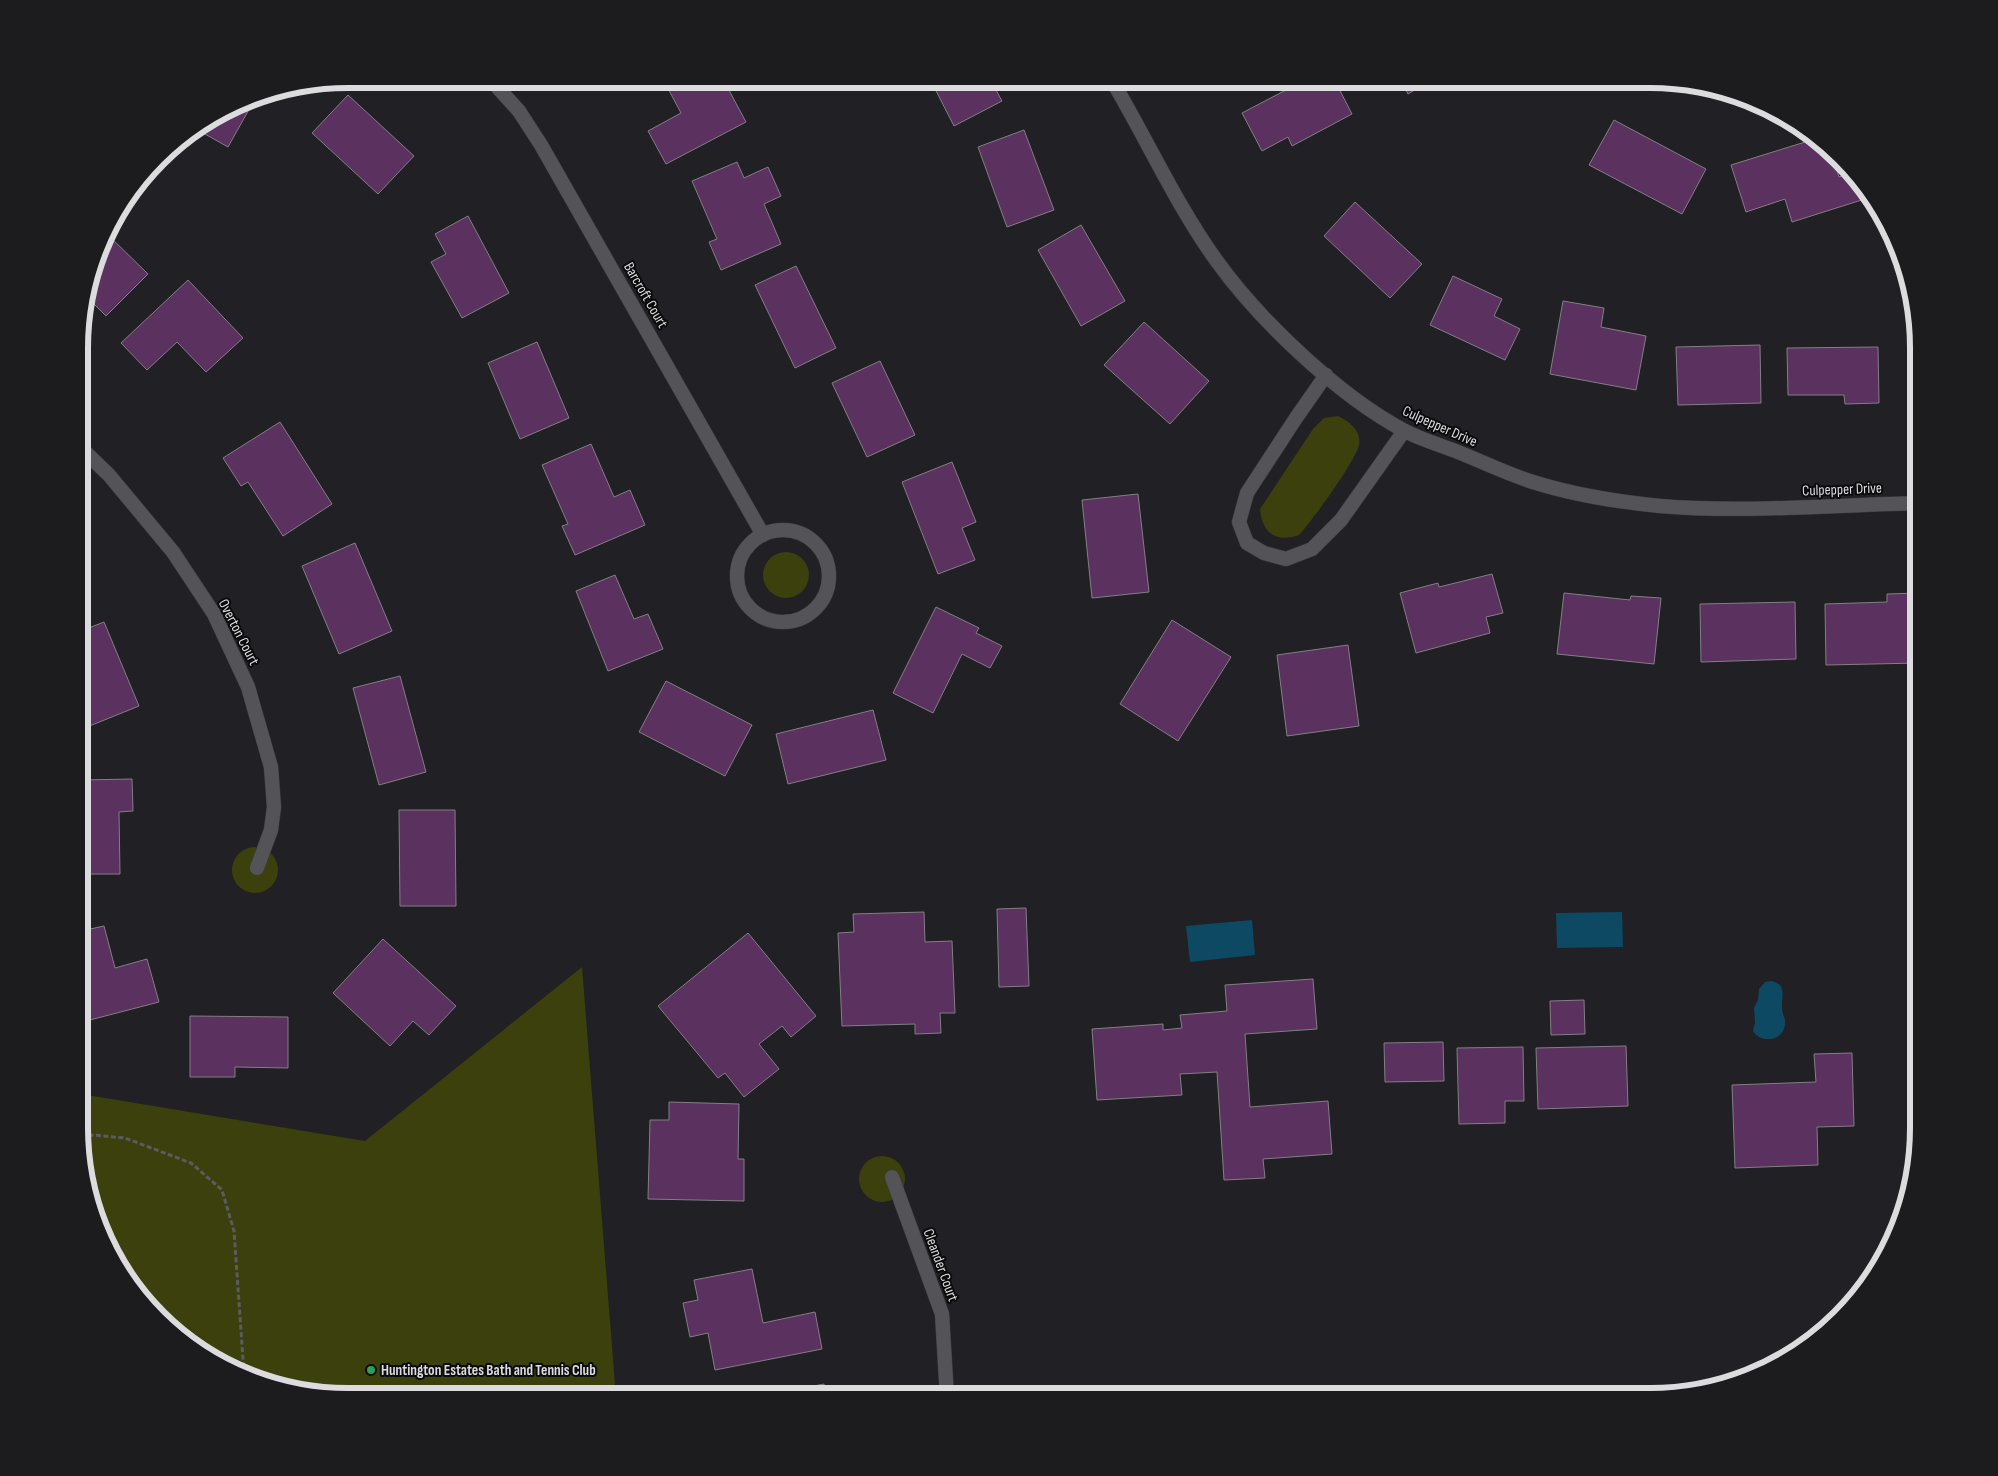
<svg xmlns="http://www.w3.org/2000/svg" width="1998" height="1476" font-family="'Sofia Sans Condensed',sans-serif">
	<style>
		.green { fill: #3b400c }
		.water { fill: #0d4963 }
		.building { fill: #5a315f; stroke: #837f84 }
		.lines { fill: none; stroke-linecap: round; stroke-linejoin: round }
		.minor-casing { stroke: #3d3c40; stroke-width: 15 }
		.path { stroke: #5c5b60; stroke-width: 3; stroke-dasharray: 5 2.5; stroke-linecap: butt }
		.minor { stroke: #545358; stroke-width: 14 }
		.leisure-dot { fill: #2e9e5b; stroke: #0b0a0c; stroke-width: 2 }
		.labels { text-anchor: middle; stroke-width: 4; stroke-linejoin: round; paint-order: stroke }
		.street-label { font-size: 15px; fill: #dcdbde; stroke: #0b0a0c }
		.poi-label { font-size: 15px; font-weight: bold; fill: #dcdbde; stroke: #0b0a0c; text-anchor: start }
		.rim { fill: none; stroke: #dcdbde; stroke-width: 6 }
	</style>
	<rect width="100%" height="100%" fill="#212025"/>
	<path class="green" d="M 1338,416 C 1349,421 1362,431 1359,445 C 1355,462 1312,521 1299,535 C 1276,543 1262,533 1260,509 L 1313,429 L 1324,418 Z
		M763 575a23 23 0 1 1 46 0a23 23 0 1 1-46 0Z
		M232 870a23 23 0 1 1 46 0a23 23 0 1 1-46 0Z
		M 582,967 L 616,1397 L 330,1397 L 261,1383 L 184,1341 L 115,1263 L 81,1163 L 81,1094 L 365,1141 Z
		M859 1179a23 23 0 1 1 46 0a23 23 0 1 1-46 0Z"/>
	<path class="water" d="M 1622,912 L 1623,947 L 1557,948 L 1556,913 Z
		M 1252,920 L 1255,955 L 1190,962 L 1186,926 Z
		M 1771,981 C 1786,984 1782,993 1782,1005 C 1781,1012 1786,1018 1785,1024 C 1784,1040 1762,1045 1753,1031 L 1755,1023 L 1754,1008 L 1758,1000 L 1759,989 L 1765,982 Z
		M 443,1387 L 443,1397 L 329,1396 L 329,1394 Z"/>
	<path class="building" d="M 663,79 L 723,79 L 746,122 L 666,164 L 648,131 L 681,113 Z
		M 918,79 L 990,79 L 1002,101 L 954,126 L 932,83 L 922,88 Z
		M 1307,79 L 1334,79 L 1352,114 L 1292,146 L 1288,137 L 1262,151 L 1242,113 Z
		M 1400,79 L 1433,79 L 1408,94 Z
		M 348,95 L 414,156 L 378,194 L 312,133 Z
		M 256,97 L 228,147 L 196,129 L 245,99 Z
		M 1614,120 L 1706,169 L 1682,214 L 1589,165 Z
		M 1024,130 L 1054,210 L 1007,227 L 978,147 Z
		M 1818,138 L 1830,149 L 1839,177 L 1854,172 L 1866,190 L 1868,198 L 1792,222 L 1785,199 L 1746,212 L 1731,165 Z
		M 737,162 L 744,178 L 768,167 L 781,196 L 764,204 L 781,244 L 721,270 L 709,242 L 717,239 L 692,181 Z
		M 1355,202 L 1422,264 L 1390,298 L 1324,236 Z
		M 468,216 L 509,293 L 462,318 L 431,262 L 446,254 L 435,234 Z
		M 1081,225 L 1125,301 L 1081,326 L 1038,250 Z
		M 105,232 L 148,274 L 106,316 L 86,296 Z
		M 796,266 L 836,348 L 795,368 L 755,285 Z
		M 1453,276 L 1502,299 L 1494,316 L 1520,329 L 1505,360 L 1430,325 Z
		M 188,280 L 243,338 L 206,372 L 177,342 L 147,370 L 121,343 Z
		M 1563,301 L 1604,308 L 1601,327 L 1646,336 L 1636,390 L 1550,374 Z
		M 1144,322 L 1209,381 L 1170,424 L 1104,365 Z
		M 537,342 L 569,418 L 520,439 L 488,363 Z
		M 1760,345 L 1761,403 L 1678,405 L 1676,347 Z
		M 1878,347 L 1879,403 L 1845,404 L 1844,395 L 1788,395 L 1787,348 Z
		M 1908,347 L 1919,347 L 1919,400 L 1909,400 Z
		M 880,361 L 915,435 L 867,457 L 832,383 Z
		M 280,422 L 332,504 L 283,536 L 248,482 L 241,486 L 223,458 Z
		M 591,444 L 614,497 L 630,490 L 645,525 L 575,555 L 562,526 L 568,524 L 542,465 Z
		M 952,462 L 976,522 L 962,528 L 975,560 L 938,574 L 902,482 Z
		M 1138,494 L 1149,592 L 1092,598 L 1082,500 Z
		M 355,543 L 392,631 L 339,654 L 302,566 Z
		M 1492,574 L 1503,613 L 1486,617 L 1490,633 L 1416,653 L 1400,593 L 1438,583 L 1439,587 Z
		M 615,575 L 634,619 L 648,614 L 663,649 L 608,671 L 576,591 Z
		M 1564,593 L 1630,600 L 1631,596 L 1661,598 L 1654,664 L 1557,654 Z
		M 1919,593 L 1919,663 L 1826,665 L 1825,604 L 1887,602 L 1887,594 Z
		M 1795,602 L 1796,659 L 1701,662 L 1700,604 Z
		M 936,607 L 979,628 L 976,633 L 1002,646 L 990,668 L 962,654 L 933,713 L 893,693 Z
		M 1172,620 L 1231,657 L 1178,741 L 1120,704 Z
		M 104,622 L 139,706 L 87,727 L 81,713 L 81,631 Z
		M 1348,645 L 1359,726 L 1287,736 L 1277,655 Z
		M 400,676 L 426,772 L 379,785 L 353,688 Z
		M 666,681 L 752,725 L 725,776 L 639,732 Z
		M 873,710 L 886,760 L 788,784 L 776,734 Z
		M 132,779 L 133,811 L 119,812 L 120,874 L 81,874 L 81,780 Z
		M 399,810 L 455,810 L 456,906 L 400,906 Z
		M 1026,908 L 1029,986 L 999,987 L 997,909 Z
		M 924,912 L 925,942 L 952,941 L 955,1013 L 940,1013 L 941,1033 L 915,1034 L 915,1024 L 842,1026 L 838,933 L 854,932 L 853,914 Z
		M 104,926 L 115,968 L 147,959 L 159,1002 L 86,1021 L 81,1004 L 81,931 Z
		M 748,933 L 816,1016 L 791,1037 L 782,1026 L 759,1044 L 779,1069 L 744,1097 L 725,1073 L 718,1078 L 658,1006 Z
		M 383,939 L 456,1006 L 429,1035 L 413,1021 L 390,1046 L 333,993 Z
		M 1313,979 L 1317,1029 L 1245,1034 L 1250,1107 L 1328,1101 L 1332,1154 L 1263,1159 L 1265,1178 L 1224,1180 L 1217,1072 L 1180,1074 L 1182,1095 L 1097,1100 L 1092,1029 L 1163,1024 L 1163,1030 L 1182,1028 L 1180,1015 L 1227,1011 L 1225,985 Z
		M 1584,1000 L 1585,1034 L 1551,1035 L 1550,1001 Z
		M 190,1016 L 288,1017 L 288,1068 L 235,1067 L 235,1077 L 190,1077 Z
		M 1443,1042 L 1444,1081 L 1385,1082 L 1384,1043 Z
		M 1626,1046 L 1628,1106 L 1538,1109 L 1536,1048 Z
		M 1523,1047 L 1524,1101 L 1505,1101 L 1505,1123 L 1459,1124 L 1457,1048 Z
		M 1852,1053 L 1854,1126 L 1817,1127 L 1818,1165 L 1735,1168 L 1732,1085 L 1816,1082 L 1814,1054 Z
		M 669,1102 L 739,1104 L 738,1159 L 744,1159 L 744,1201 L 648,1199 L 650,1120 L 669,1120 Z
		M 752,1269 L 763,1323 L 815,1312 L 822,1349 L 715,1370 L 708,1333 L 690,1337 L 683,1303 L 698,1300 L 694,1280 Z
		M 824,1384 L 826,1397 L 756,1397 Z"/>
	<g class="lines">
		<defs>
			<path id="minor" d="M 490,79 L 519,111 L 541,145 L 763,535
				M 1111,79 C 1147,139 1175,203 1216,260 C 1259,320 1338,395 1403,430 C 1420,439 1440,445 1458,452 C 1483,462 1507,474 1533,482 C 1571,494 1619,502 1660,506 C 1744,513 1834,505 1919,503
				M 1326,375 L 1296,418 L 1247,493 L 1239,522 L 1247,543 L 1264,553 L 1286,559 L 1312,549 L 1341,520 L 1404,431
				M 81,448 L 109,475 L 173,552 L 214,614 L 248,687 L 271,767 L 274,807 L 271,830 L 257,868
				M737 576a46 46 0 1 1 92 0a46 46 0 1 1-92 0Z
				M 892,1177 L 942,1314 L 947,1397"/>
		</defs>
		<use href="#minor" class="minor-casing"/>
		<path class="path" d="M 81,1134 L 125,1138 L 191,1163 L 222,1190 L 234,1231 L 244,1374"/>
		<use href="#minor" class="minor"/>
	</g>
	<circle class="leisure-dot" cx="371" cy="1370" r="5"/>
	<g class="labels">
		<g class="street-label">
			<text transform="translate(646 295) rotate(60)" y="5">Barcroft Court</text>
			<text transform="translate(1440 426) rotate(24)" y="5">Culpepper Drive</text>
			<text transform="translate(1842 489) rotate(-2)" y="5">Culpepper Drive</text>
			<text transform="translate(239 632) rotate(63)" y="5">Overton Court</text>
			<text transform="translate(941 1265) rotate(70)" y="5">Cleander Court</text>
		</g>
		<g class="poi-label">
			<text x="381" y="1375">Huntington Estates Bath and Tennis Club</text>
		</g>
	</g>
	<path d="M0 0H1998V1476H0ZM348 88H1650A260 260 0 0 1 1910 348V1128A260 260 0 0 1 1650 1388H348A260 260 0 0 1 88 1128V348A260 260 0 0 1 348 88Z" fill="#1c1b1d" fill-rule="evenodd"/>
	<path class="rim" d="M348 88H1650A260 260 0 0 1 1910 348V1128A260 260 0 0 1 1650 1388H348A260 260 0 0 1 88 1128V348A260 260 0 0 1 348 88Z"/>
</svg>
